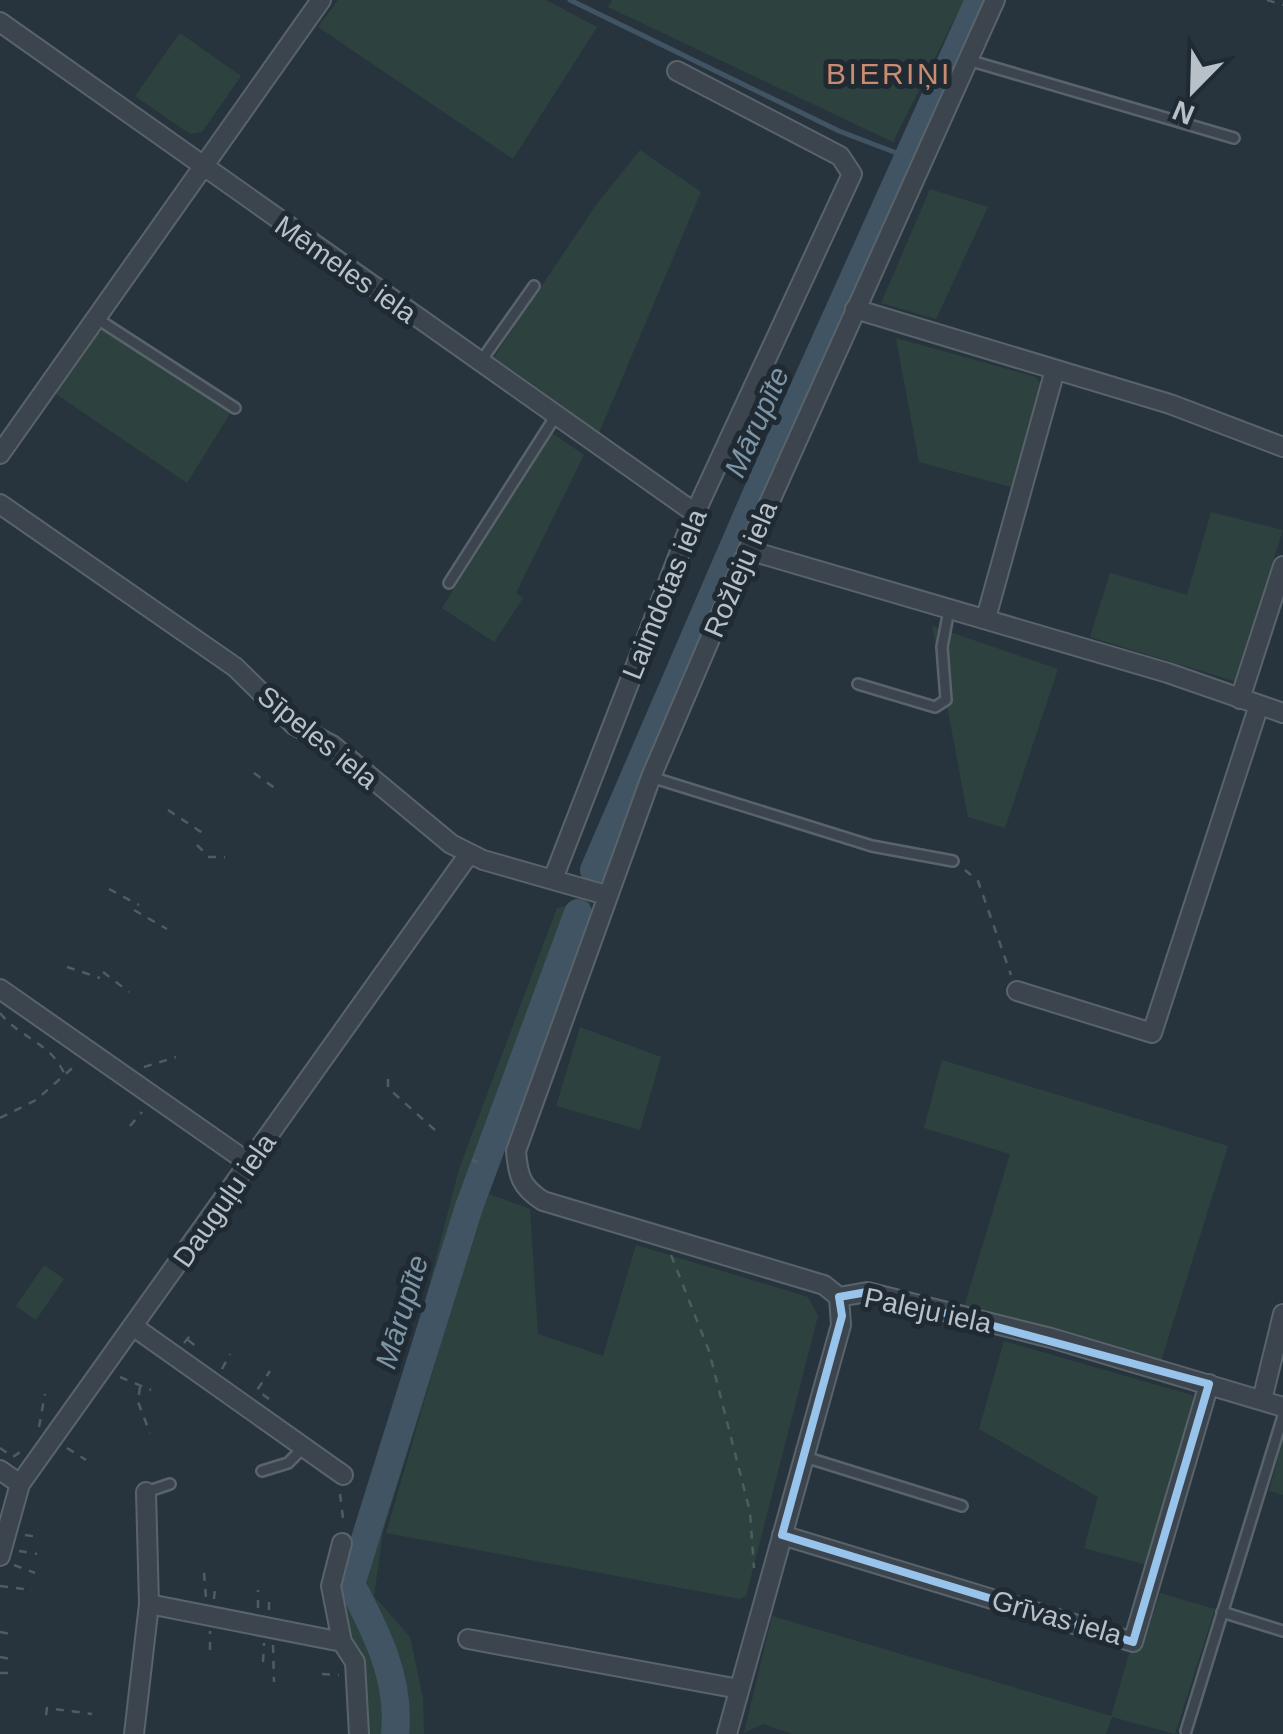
<svg xmlns="http://www.w3.org/2000/svg" width="1283" height="1734" font-family="Helvetica,sans-serif">
	<style>
		.green { fill: #2d423f }
		.lines { fill: none; stroke-linecap: round; stroke-linejoin: round }
		.stream { stroke: #405463; stroke-width: 5 }
		.river { stroke: #405463; stroke-width: 28 }
		.lane-casing { stroke: #59636b; stroke-width: 14 }
		.street-casing { stroke: #59636b; stroke-width: 22 }
		.path { stroke: #4c5e5e; stroke-width: 2.5; stroke-dasharray: 8 8; stroke-linecap: butt }
		.lane { stroke: #3c454d; stroke-width: 9 }
		.street { stroke: #3c454d; stroke-width: 18 }
		.marked { fill: none; stroke: #98c4ec; stroke-width: 8; stroke-linejoin: round }
		.labels { text-anchor: middle; stroke-width: 10; stroke-linejoin: round; paint-order: stroke }
		.street-label { font-size: 28px; fill: #b8c0c8; stroke: #202a32 }
		.neighbourhood-label { font-size: 30px; letter-spacing: 2.5px; fill: #c98c71; stroke: #202a32 }
		.water-label { font-size: 30px; font-style: italic; fill: #7c95a7; stroke: #202a32 }
	</style>
	<rect width="100%" height="100%" fill="#28343d"/>
	<path class="green" d="M 338,0 L 546,0 L 597,27 L 513,159 L 318,27 Z
		M 612,0 L 964,0 L 893,142 L 608,7 Z
		M 180,33 L 241,76 L 202,132 L 190,134 L 135,96 Z
		M 640,150 L 701,192 L 599,433 L 494,357 L 596,205 Z
		M 930,189 L 988,207 L 936,319 L 881,303 Z
		M 105,330 L 231,412 L 187,483 L 53,392 L 91,336 Z
		M 896,338 L 1036,377 L 1042,387 L 1011,487 L 919,462 Z
		M 552,433 L 584,455 L 516,593 L 523,598 L 494,642 L 442,608 Z
		M 1211,512 L 1283,530 L 1234,681 L 1090,637 L 1110,573 L 1187,595 Z
		M 932,626 L 1058,669 L 1005,828 L 968,817 Z
		M 589,901 L 593,911 L 486,1193 L 530,1209 L 538,1334 L 603,1356 L 636,1245 L 808,1297 L 818,1316 L 746,1596 L 740,1599 L 386,1533 L 435,1365 L 383,1532 L 374,1596 L 410,1637 L 423,1698 L 424,1734 L 363,1734 L 359,1660 L 335,1585 L 393,1426 L 459,1169 L 557,908 Z
		M 580,1027 L 661,1057 L 640,1130 L 556,1106 Z
		M 942,1060 L 1228,1146 L 1161,1361 L 964,1307 L 1010,1154 L 924,1128 Z
		M 44,1265 L 64,1279 L 36,1320 L 16,1306 Z
		M 1004,1341 L 1192,1395 L 1195,1405 L 1147,1565 L 1084,1548 L 1098,1497 L 979,1429 Z
		M 1283,1439 L 1283,1495 L 1269,1491 Z
		M 1160,1593 L 1215,1609 L 1175,1734 L 1112,1717 L 1106,1734 L 792,1734 L 763,1724 L 744,1733 L 772,1616 L 1111,1716 L 1129,1654 L 1142,1649 Z"/>
	<g class="lines">
		<path class="stream" d="M 570,0 L 839,131 L 907,157"/>
		<path class="river" d="M 594,870 L 755,497 L 979,0
			M 395,1734 C 401,1680 376,1631 351,1584 L 469,1207 L 578,913"/>
		<defs>
			<path id="lane" d="M 968,60 L 1234,138
				M 96,318 L 235,408
				M 481,361 L 534,286
				M 449,583 L 555,417
				M 858,684 L 935,707 L 946,700 L 942,647 L 949,610
				M 651,777 L 872,846 L 953,861
				M 805,1457 L 962,1506
				M 262,1471 L 288,1463 L 303,1448
				M 146,1492 L 170,1484
				M 1222,1612 L 1283,1631
				M 1186,1731 L 1283,1416"/>
			<path id="street" d="M 0,22 L 695,513
				M 855,309 L 1170,404 L 1283,447
				M 0,454 L 321,0
				M 0,504 L 235,667 L 294,725 L 332,745 L 451,844 L 483,860 L 606,895
				M 748,550 L 1168,673 L 1283,713
				M 986,618 L 1055,370
				M 1240,699 L 1283,566
				M 553,879 L 695,513 L 852,174 L 840,156 L 677,71
				M 0,989 L 249,1163
				M 1017,991 L 1152,1033 L 1259,705
				M 839,1297 L 824,1285 L 543,1201 C 521,1187 518,1176 516,1151 L 651,777 L 748,550 L 995,0
				M 839,1297 L 867,1292 L 1051,1338 L 1283,1407
				M 134,1327 L 343,1475
				M 1262,1400 L 1283,1314
				M 0,1470 L 20,1484
				M 782,1535 L 1133,1642 L 1209,1384
				M 342,1543 L 331,1586 L 342,1642 L 355,1662 L 359,1734
				M 0,1556 L 20,1484 L 469,854
				M 149,1604 L 342,1642
				M 468,1639 L 739,1689
				M 134,1734 L 149,1604 L 146,1492
				M 727,1734 L 841,1325 L 839,1297"/>
		</defs>
		<use href="#lane" class="lane-casing"/>
		<use href="#street" class="street-casing"/>
		<path class="path" d="M 1267,0 L 1283,5
			M 254,773 L 276,789
			M 168,810 L 204,834
			M 197,845 L 209,857 L 225,857
			M 965,870 L 978,881 L 1011,975
			M 109,889 L 139,905
			M 134,910 L 167,929
			M 67,967 L 100,978
			M 103,972 L 129,992
			M 0,1013 C 22,1040 49,1041 64,1073
			M 144,1067 L 176,1057
			M 388,1079 L 388,1088 L 435,1130
			M 0,1118 L 36,1100 L 77,1064
			M 130,1126 L 142,1112
			M 472,1160 L 478,1162
			M 671,1255 L 709,1351 L 750,1512 L 754,1568
			M 188,1340 L 197,1347
			M 184,1343 L 193,1332
			M 222,1369 L 230,1354
			M 120,1377 L 151,1390
			M 140,1387 L 138,1402 L 150,1433
			M 269,1399 L 257,1390 L 270,1371
			M 39,1427 L 45,1394
			M 0,1448 L 13,1457 L 20,1452
			M 67,1448 L 86,1460
			M 340,1494 L 344,1526
			M 25,1535 L 39,1537
			M 19,1551 L 37,1554
			M 14,1565 L 35,1573
			M 204,1573 L 206,1598
			M 0,1586 L 32,1590
			M 214,1599 L 215,1588
			M 258,1608 L 258,1590
			M 269,1610 L 269,1602 L 274,1602
			M 0,1632 L 15,1635
			M 273,1645 L 274,1682
			M 210,1650 L 210,1631
			M 0,1657 L 11,1659
			M 263,1662 L 264,1643
			M 0,1673 L 10,1673
			M 322,1674 L 339,1675
			M 46,1715 L 47,1708 L 92,1714"/>
		<use href="#lane" class="lane"/>
		<use href="#street" class="street"/>
	</g>
	<path class="marked" d="M 867,1292 L 1209,1384 L 1133,1642 L 782,1535 L 842,1316 L 839,1297 Z"/>
	<g class="labels">
		<g class="street-label">
			<text transform="translate(346 269) rotate(35)" y="10">Mēmeles iela</text>
			<text transform="translate(740 569) rotate(-67)" y="10">Rožleju iela</text>
			<text transform="translate(664 594) rotate(-68)" y="10">Laimdotas iela</text>
			<text transform="translate(318 737) rotate(39)" y="10">Sīpeles iela</text>
			<text transform="translate(224 1200) rotate(-55)" y="10">Dauguļu iela</text>
			<text transform="translate(928 1310) rotate(12)" y="10">Paleju iela</text>
			<text transform="translate(1057 1617) rotate(16)" y="10">Grīvas iela</text>
		</g>
		<g class="neighbourhood-label">
			<text x="889" y="84">BIERIŅI</text>
		</g>
		<g class="water-label">
			<text transform="translate(757 422) rotate(-66)" y="10">Mārupīte</text>
			<text transform="translate(402 1312) rotate(-73)" y="10">Mārupīte</text>
		</g>
	</g>
	<g transform="translate(1193 90) rotate(203)" stroke="#202a32" stroke-width="8" paint-order="stroke">
	<path d="M0-8L18 38L0 25L-18 38Z" fill="#b8c0c8"/>
	<text y="-15" font-size="28" font-weight="bold" text-anchor="middle" fill="#b8c0c8">N</text>
	</g>
</svg>
